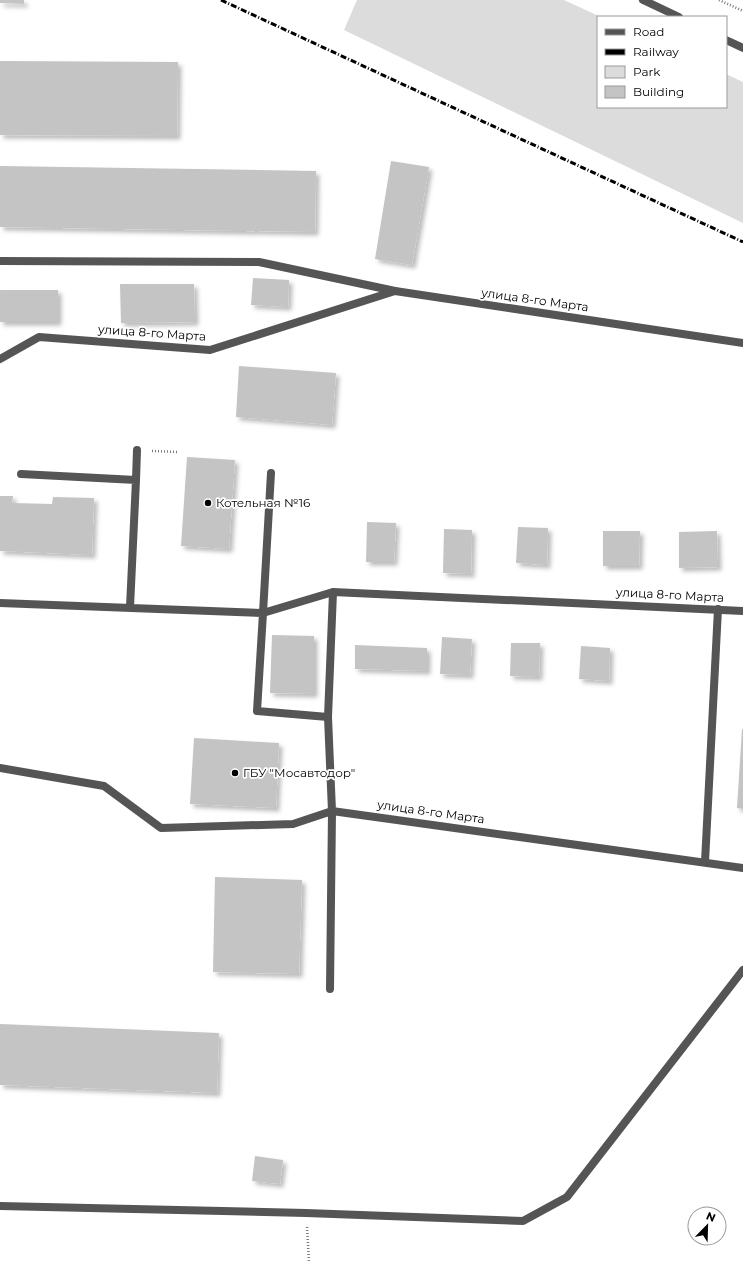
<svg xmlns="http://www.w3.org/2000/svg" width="743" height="1262" font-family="Montserrat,sans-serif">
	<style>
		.green { fill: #dcdcdc }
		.building { fill: #c4c4c4; filter: url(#shadow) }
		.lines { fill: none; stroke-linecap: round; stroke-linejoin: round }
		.path { stroke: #777; stroke-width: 2.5; stroke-dasharray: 1 2; stroke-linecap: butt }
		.service { stroke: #555; stroke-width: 8 }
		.minor { stroke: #555; stroke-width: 8 }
		.tertiary { stroke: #555; stroke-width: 8 }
		.rail { stroke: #000; stroke-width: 3; stroke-dasharray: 6 2 1 2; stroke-linecap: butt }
		.poi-dot { fill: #000; stroke: #fff; stroke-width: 1.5 }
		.labels { text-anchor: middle; stroke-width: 3.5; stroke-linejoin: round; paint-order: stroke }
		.street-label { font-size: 12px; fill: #000; stroke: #fff }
		.poi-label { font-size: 12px; fill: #000; stroke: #fff; text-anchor: start }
	</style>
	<defs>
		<filter id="shadow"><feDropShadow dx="3.5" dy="3.5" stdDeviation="2" flood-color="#0004"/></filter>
	</defs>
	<rect width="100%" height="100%" fill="#fff"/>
	<path class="green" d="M 357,0 L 564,0 L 601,17 L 598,17 L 598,107 L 726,107 L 726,74 L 743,82 L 743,223 L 344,30 Z"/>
	<path class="building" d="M 0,0 L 24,0 L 24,4 L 0,3 Z
		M 0,61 L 178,62 L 177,136 L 0,135 Z
		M 391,161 L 429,167 L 412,265 L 375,259 Z
		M 0,166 L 316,171 L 315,232 L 0,227 Z
		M 253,278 L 289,280 L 288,307 L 251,305 Z
		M 120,284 L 194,284 L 195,322 L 121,323 Z
		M 0,290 L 58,290 L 58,322 L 0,322 Z
		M 239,366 L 336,373 L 332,425 L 236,417 Z
		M 187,457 L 235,460 L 229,549 L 181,546 Z
		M 0,496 L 13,496 L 12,503 L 52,504 L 53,497 L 94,498 L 92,555 L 0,551 Z
		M 367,522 L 396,523 L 394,562 L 366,562 Z
		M 518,527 L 548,528 L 547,565 L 516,563 Z
		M 444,529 L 472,530 L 471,574 L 443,573 Z
		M 603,531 L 640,531 L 639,566 L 603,566 Z
		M 717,531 L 718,567 L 679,568 L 679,532 Z
		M 272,635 L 314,636 L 314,694 L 270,693 Z
		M 442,637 L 472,639 L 470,675 L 440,674 Z
		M 511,643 L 540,643 L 539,677 L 510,676 Z
		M 355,645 L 427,648 L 427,671 L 355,669 Z
		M 581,646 L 610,648 L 609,681 L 579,679 Z
		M 742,729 L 743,729 L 743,809 L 737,808 Z
		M 194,738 L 279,743 L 276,808 L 190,804 Z
		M 215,877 L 302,880 L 299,974 L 213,972 Z
		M 0,1024 L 219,1033 L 217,1093 L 0,1085 Z
		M 255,1156 L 283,1160 L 280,1184 L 252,1181 Z"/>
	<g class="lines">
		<path class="path" d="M 719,0 L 743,11
			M 152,451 L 178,452
			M 307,1227 L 309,1262"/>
		<path class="service" d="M 0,261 L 259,262 L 395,291
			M 21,474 L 136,480 L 130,607
			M 136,480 L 137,450
			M 0,603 L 263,613 L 257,711 L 328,717
			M 263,613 L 271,473
			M 0,768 L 104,786 L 161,828 L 293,824 L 332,811 L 330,989
			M 705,862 L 718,609
			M 0,1206 L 306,1213 L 523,1221 L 567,1197 L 743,970"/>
		<path class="minor" d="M 0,359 L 39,337 L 210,350 L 395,291 L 743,343
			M 333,592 L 328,717 L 332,811 L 743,868
			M 263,613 L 333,592 L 743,611"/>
		<path class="tertiary" d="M 643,0 L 679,17
			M 726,40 L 743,48"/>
		<path class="rail" d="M 221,0 L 743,242"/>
	</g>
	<g class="poi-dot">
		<circle cx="208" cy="503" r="4"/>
		<circle cx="235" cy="773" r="4"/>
	</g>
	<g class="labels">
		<g class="street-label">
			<text transform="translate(535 300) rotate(8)" y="4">улица 8-го Марта</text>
			<text transform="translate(152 333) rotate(4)" y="4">улица 8-го Марта</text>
			<text transform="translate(670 595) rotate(3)" y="4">улица 8-го Марта</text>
			<text transform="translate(431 812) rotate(8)" y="4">улица 8-го Марта</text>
		</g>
		<g class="poi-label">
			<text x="216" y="507">Котельная №16</text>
			<text x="243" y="777">ГБУ "Мосавтодор"</text>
		</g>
	</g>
	<rect x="597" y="16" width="130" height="92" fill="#ffffff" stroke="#999999"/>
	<rect x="605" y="29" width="20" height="6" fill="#555555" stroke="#999999"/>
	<text x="633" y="36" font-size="12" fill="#000000">Road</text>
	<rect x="605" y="49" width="20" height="6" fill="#000000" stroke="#999999"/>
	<text x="633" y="56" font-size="12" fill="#000000">Railway</text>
	<rect x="605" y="66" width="20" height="12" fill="#dcdcdc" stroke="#999999"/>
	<text x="633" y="76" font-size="12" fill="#000000">Park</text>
	<rect x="605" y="86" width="20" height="12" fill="#c4c4c4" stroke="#999999"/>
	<text x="633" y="96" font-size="12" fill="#000000">Building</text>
	<g transform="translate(707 1226) rotate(23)"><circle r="19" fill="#ffffff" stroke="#999999"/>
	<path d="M0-3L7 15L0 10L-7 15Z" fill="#000000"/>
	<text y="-6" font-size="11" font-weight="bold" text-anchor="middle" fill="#000000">N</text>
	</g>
</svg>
